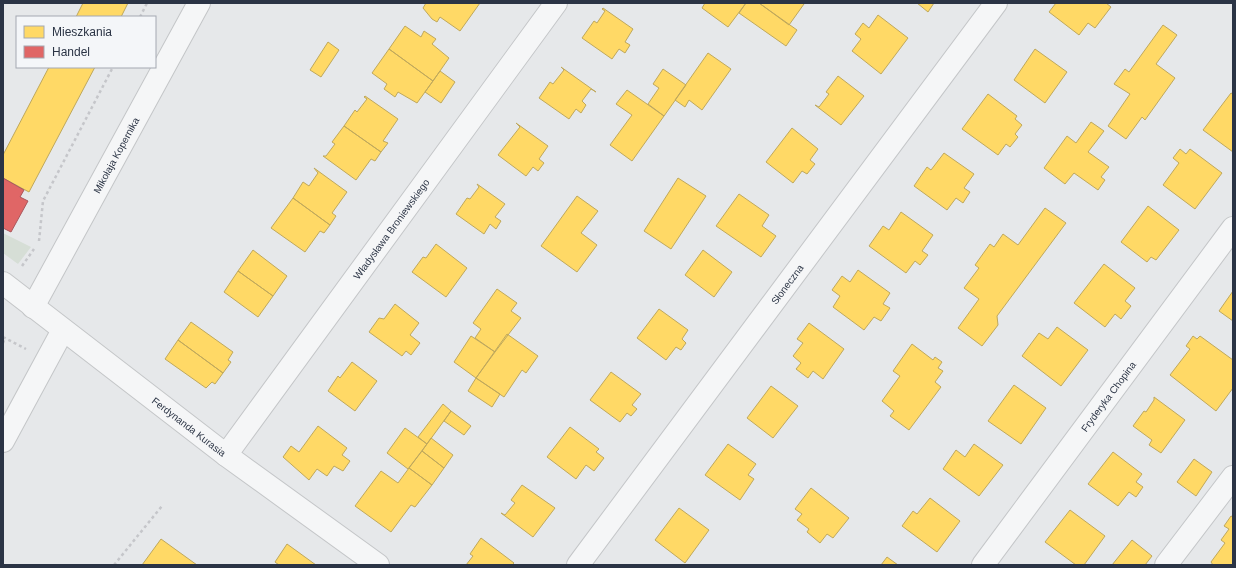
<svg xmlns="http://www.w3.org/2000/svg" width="1236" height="568" font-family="Helvetica,sans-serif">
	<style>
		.green { fill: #d6ded6 }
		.homes { fill: #ffd966; stroke: #bfa85c }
		.shops { fill: #e06666; stroke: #aa575c }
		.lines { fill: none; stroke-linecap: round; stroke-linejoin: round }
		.minor-casing { stroke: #c4c6c8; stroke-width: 24 }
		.path { stroke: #c5c6ca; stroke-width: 2.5; stroke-dasharray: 3 3; stroke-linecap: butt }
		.minor { stroke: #f5f6f7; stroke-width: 22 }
		.labels { text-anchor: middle; stroke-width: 4; stroke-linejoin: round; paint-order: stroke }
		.street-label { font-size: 10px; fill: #2b3445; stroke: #f4f6f9 }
	</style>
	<rect width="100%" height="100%" fill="#e6e8ea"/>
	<path class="green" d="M 3,233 L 31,247 L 18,264 L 3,253 Z"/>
	<path class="homes" d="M 83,3 L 128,3 L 121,17 L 76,17 Z
		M 426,3 L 480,3 L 460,31 L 440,17 L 437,22 L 432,19 L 423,8 Z
		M 705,3 L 746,3 L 728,27 L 702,8 Z
		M 746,3 L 759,3 L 797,30 L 786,46 L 739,13 Z
		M 759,3 L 802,3 L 804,4 L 789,25 Z
		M 917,3 L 934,3 L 928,12 Z
		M 1056,3 L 1106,3 L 1111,7 L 1095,28 L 1088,23 L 1079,35 L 1049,12 Z
		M 603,8 L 633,29 L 625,42 L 630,45 L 625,53 L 619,49 L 612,59 L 582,38 L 594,21 L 597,23 L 605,11 L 602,9 Z
		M 878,15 L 908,38 L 881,74 L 852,51 L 861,39 L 855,34 L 863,23 L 869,28 Z
		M 1163,25 L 1177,35 L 1156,64 L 1175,78 L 1145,120 L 1142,117 L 1126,139 L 1108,126 L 1130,94 L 1114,84 L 1125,69 L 1129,72 Z
		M 405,26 L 421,37 L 424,31 L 436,39 L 432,44 L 449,58 L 433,81 L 389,49 Z
		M 328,42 L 339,50 L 321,77 L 310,70 Z
		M 389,49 L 433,81 L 417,103 L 398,92 L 395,97 L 384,89 L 387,84 L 372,73 Z
		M 1035,49 L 1067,72 L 1045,103 L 1014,80 Z
		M 708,53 L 731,69 L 702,110 L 689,100 L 685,107 L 675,100 Z
		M 49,67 L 95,67 L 29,192 L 3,178 L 3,155 Z
		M 561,67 L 596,92 L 591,89 L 582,101 L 586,105 L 581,113 L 576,109 L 569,119 L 539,98 L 550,82 L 553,84 L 564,70 Z
		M 663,69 L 686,85 L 664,116 L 648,104 L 659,88 L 653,84 Z
		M 440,71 L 455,82 L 441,103 L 425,92 Z
		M 838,76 L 864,96 L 841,125 L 815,105 L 819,107 L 829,94 L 826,92 Z
		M 627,90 L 664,116 L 632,161 L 610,145 L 632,115 L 616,104 Z
		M 1231,93 L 1233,94 L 1233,152 L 1203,130 Z
		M 988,94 L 1017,116 L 1015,119 L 1022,125 L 1015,134 L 1018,137 L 1010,147 L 1006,144 L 998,155 L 962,129 Z
		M 365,96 L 398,119 L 383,141 L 388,143 L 381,152 L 344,126 L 355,110 L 357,112 L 367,99 L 364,97 Z
		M 1091,122 L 1104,131 L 1088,152 L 1109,167 L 1101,177 L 1105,180 L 1098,190 L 1074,173 L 1065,184 L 1044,168 L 1067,136 L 1076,143 Z
		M 516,123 L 548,146 L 539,159 L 544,163 L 538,171 L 533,167 L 526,176 L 498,155 L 520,127 Z
		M 344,126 L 381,152 L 375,161 L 371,159 L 356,180 L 323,156 L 326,156 L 335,144 L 332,142 Z
		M 792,128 L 818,149 L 810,160 L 815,164 L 807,174 L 802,171 L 793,183 L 766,162 Z
		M 1180,149 L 1186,154 L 1190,149 L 1222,173 L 1195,209 L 1163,185 L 1179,163 L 1173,158 Z
		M 944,153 L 974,174 L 964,188 L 970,192 L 963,203 L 956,198 L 947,210 L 914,186 L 927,167 L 931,170 Z
		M 314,168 L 347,192 L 332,213 L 336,216 L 330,225 L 293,198 L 303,182 L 309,186 L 318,173 Z
		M 678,178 L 706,196 L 671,249 L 644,231 Z
		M 477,184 L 505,204 L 495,217 L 501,221 L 496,229 L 490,224 L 484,234 L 456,214 L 467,198 L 470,199 L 479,187 Z
		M 739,194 L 769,215 L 762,226 L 776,236 L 761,257 L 716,226 Z
		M 577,196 L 598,211 L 581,233 L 597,245 L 577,272 L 541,246 Z
		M 293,198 L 330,225 L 324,233 L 320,231 L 305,252 L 271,228 Z
		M 1148,206 L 1179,230 L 1156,260 L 1151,257 L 1147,262 L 1121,242 Z
		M 1045,208 L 1066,223 L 997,316 L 998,325 L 982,346 L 958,328 L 979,299 L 964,288 L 979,268 L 975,265 L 990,244 L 994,247 L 1003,234 L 1018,245 Z
		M 901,212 L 933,235 L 922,251 L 928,255 L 920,265 L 915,261 L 906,273 L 869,246 L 883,226 L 889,230 Z
		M 436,244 L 467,268 L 446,297 L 412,272 L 423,257 L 426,258 Z
		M 253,250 L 287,276 L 273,296 L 238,271 Z
		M 703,250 L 732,272 L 714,297 L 685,275 Z
		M 1104,264 L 1135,288 L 1125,301 L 1131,306 L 1121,319 L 1115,314 L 1105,327 L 1074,303 Z
		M 858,270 L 890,293 L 883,304 L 890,308 L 881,321 L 874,317 L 864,330 L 833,307 L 840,296 L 832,290 L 842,276 L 850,282 Z
		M 238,271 L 273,296 L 258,317 L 224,292 Z
		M 497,289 L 517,303 L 511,311 L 521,318 L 495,352 L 475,338 L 481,329 L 473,323 Z
		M 1233,291 L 1233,321 L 1219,311 Z
		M 395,304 L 419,323 L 410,335 L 420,343 L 411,355 L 406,351 L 402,356 L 369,332 L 379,318 L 384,319 Z
		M 659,309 L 688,330 L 682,339 L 686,343 L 681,350 L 676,347 L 666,360 L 637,338 Z
		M 191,322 L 233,352 L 228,360 L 231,362 L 223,373 L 178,340 Z
		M 809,323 L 844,349 L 823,379 L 813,371 L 808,378 L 796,369 L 801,363 L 793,356 L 803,343 L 797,339 Z
		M 1057,327 L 1088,350 L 1061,386 L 1022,356 L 1039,333 L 1048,339 Z
		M 507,334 L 538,356 L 526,373 L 522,370 L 504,397 L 476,378 Z
		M 471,336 L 495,352 L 476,378 L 454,362 Z
		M 1193,336 L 1197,339 L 1200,336 L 1233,360 L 1233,388 L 1216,411 L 1170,375 L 1190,349 L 1186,346 Z
		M 178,340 L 223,373 L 215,384 L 212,382 L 206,388 L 165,359 Z
		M 912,344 L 933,360 L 935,357 L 942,362 L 938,368 L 943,371 L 935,382 L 941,387 L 909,430 L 890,416 L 894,411 L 882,401 L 900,376 L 893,371 Z
		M 352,362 L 377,381 L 355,411 L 328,391 L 338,376 L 340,378 Z
		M 611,372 L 641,394 L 632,405 L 637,409 L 631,416 L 627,413 L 620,422 L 590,400 Z
		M 476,378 L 500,394 L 492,407 L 468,391 Z
		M 1014,385 L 1046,408 L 1021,444 L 988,421 Z
		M 771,386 L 798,406 L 773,438 L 747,418 Z
		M 1154,397 L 1185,420 L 1161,453 L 1149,445 L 1152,440 L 1133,426 L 1144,411 L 1146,412 L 1154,400 Z
		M 443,404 L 451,411 L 427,444 L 418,437 Z
		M 451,411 L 471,426 L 464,435 L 444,421 Z
		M 318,426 L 347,448 L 342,455 L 350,461 L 343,471 L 334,466 L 327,476 L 317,469 L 309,480 L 283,457 L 291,446 L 299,452 Z
		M 570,427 L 599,449 L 596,452 L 604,458 L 594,471 L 586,465 L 576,479 L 547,457 Z
		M 405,428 L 427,444 L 408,469 L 387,453 Z
		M 431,438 L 453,455 L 444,468 L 422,451 Z
		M 728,444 L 756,464 L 748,475 L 754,479 L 740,500 L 705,475 Z
		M 974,444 L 1003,465 L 979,496 L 943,469 L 956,450 L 965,457 Z
		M 422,451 L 444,468 L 432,485 L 409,468 Z
		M 1113,452 L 1142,474 L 1136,482 L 1143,487 L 1136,497 L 1129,492 L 1118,506 L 1088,484 Z
		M 1194,459 L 1212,472 L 1196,496 L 1177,482 Z
		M 409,468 L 432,485 L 415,507 L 411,505 L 391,532 L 355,506 L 381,471 L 398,483 Z
		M 522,485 L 555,508 L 533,537 L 501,513 L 505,515 L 515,503 L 511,500 Z
		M 811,488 L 849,518 L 833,538 L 827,534 L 820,543 L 807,532 L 809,529 L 797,520 L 802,514 L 795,509 Z
		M 930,498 L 960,521 L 937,552 L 902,526 L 913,511 L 917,514 Z
		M 679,508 L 709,530 L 685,563 L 655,540 Z
		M 1070,510 L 1105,536 L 1084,565 L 1076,565 L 1045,542 Z
		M 1231,516 L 1233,517 L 1233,565 L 1213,565 L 1211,562 L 1225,543 L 1221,540 L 1229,529 L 1224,526 Z
		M 481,538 L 514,563 L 512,565 L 466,565 L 473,556 L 470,554 Z
		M 161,539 L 197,565 L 142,565 Z
		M 1132,540 L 1152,556 L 1145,565 L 1112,565 Z
		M 287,544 L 316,565 L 279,565 L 275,562 Z
		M 887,557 L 898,565 L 881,565 Z"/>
	<path class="shops" d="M 3,178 L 24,190 L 20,197 L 28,201 L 11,232 L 3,228 Z"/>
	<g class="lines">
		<defs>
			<g id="minor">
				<path id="s1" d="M 3,283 L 226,455 L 378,565"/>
				<path id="s2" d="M 33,307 L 199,3"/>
				<path d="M 3,441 L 63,330"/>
				<path id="s3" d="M 226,455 L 556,3"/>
				<path id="s4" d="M 578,565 L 996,3"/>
				<path id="s5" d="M 983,565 L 1233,228"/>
				<path d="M 1166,565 L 1233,477"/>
			</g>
		</defs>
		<use href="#minor" class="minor-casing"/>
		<path class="path" d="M 140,17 L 147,3
			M 39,241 L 43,201 L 113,67
			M 22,266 L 34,249
			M 3,337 L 26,349
			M 3,343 L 5,338
			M 114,565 L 162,506"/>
		<use href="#minor" class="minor"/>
	</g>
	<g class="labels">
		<g class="street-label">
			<text dy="4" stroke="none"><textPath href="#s2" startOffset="173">Mikołaja Kopernika</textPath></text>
			<text dy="4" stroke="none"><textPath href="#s3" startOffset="280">Władysława Broniewskiego</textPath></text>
			<text dy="4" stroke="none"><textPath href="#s4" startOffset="350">Słoneczna</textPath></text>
			<text dy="4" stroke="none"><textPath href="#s5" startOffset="210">Fryderyka Chopina</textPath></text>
			<text dy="4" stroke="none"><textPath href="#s1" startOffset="235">Ferdynanda Kurasia</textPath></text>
		</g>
	</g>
	<rect width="1236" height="568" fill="none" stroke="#2b3445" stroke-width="8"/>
	<rect x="16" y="16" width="140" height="52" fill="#f4f6f9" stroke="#a4a8b1"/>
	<rect x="24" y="26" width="20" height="12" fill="#ffd966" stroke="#a4a8b1"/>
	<text x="52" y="36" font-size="12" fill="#2b3445">Mieszkania</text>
	<rect x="24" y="46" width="20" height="12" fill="#e06666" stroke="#a4a8b1"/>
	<text x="52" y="56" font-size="12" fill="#2b3445">Handel</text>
</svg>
